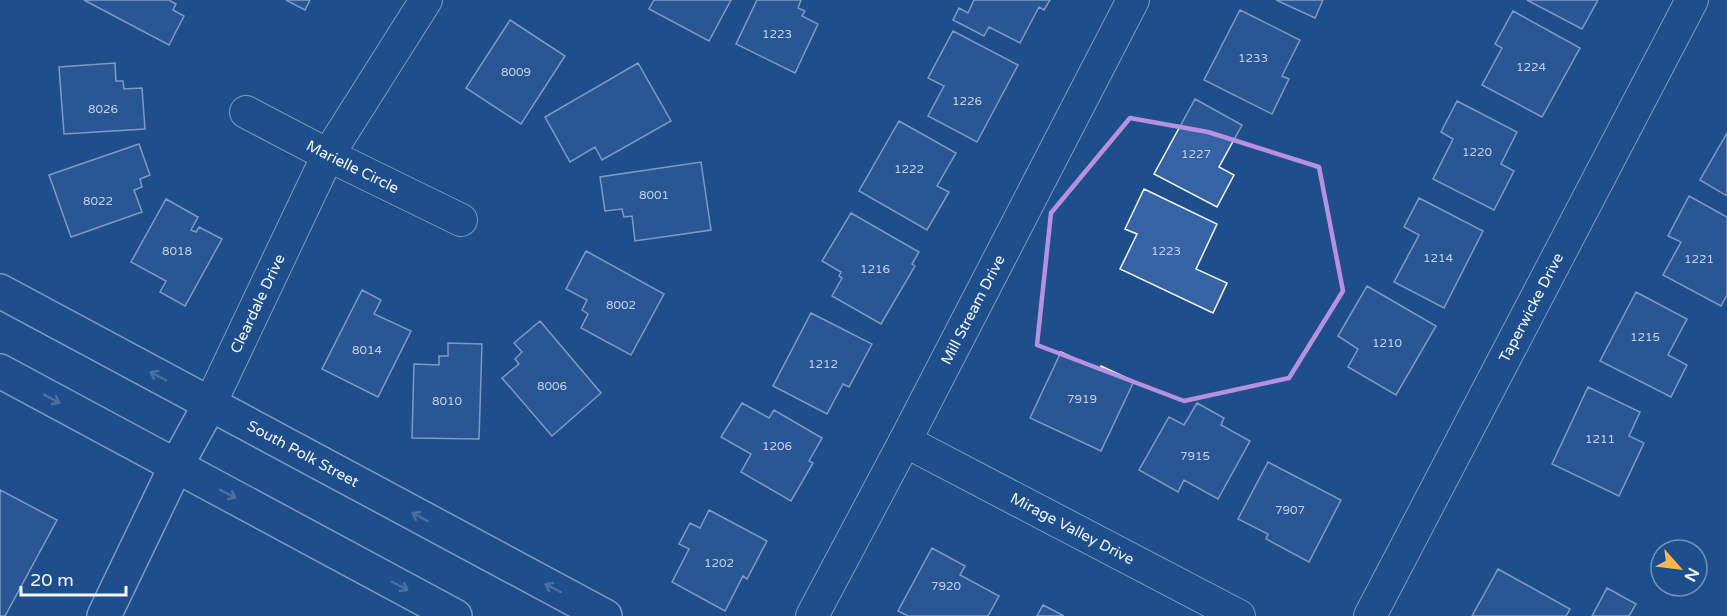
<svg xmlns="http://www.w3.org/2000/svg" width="1727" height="616" font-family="'Varela Round',sans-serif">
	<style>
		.building { fill: #3563a3; stroke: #f2f6ff; stroke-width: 1.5 }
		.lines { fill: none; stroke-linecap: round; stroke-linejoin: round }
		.minor-casing { stroke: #f2f6ff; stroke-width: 34 }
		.tertiary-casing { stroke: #f2f6ff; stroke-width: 36 }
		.secondary-casing { stroke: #f2f6ff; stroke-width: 36 }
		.minor { stroke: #1f4e8c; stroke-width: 32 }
		.tertiary { stroke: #1f4e8c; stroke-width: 33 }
		.secondary { stroke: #1f4e8c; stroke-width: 33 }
		.oneway { stroke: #7e9ac0 }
		.marked { fill: none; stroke: #b691df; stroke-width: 4.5; stroke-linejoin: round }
		.labels { text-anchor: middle; stroke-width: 4.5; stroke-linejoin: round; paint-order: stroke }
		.number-label { font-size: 12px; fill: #c3d1e8 }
		.street-label { font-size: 15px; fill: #f2f6ff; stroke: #1f4e8c }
	</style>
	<rect width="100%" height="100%" fill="#1f4e8c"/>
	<path class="building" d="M 84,0 L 169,0 L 176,4 L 173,10 L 184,16 L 169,45 Z
		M 286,0 L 310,0 L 305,10 Z
		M 654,0 L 731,0 L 709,41 L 649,9 Z
		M 757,0 L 801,0 L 798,8 L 805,11 L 802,16 L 818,24 L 795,73 L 736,44 Z
		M 974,0 L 1050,0 L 1044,10 L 1039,7 L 1020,43 L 989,27 L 984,36 L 953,20 L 959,8 L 968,13 Z
		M 1276,0 L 1323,0 L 1315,18 Z
		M 1527,0 L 1598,0 L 1582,29 Z
		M 1240,10 L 1300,40 L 1282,76 L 1289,79 L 1272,114 L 1204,80 Z
		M 1513,11 L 1580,48 L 1542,117 L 1482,85 L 1502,48 L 1495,44 Z
		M 510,20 L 565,56 L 521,124 L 466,88 Z
		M 953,31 L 1018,65 L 977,142 L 928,116 L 944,86 L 928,78 Z
		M 115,63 L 116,81 L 123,81 L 124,89 L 142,88 L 145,129 L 64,134 L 59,67 Z
		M 638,63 L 671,121 L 602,160 L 595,147 L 570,162 L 545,117 Z
		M 1195,99 L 1242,125 L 1219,167 L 1234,175 L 1217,207 L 1154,174 Z
		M 1457,101 L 1517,132 L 1501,164 L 1514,171 L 1494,210 L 1433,179 L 1453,139 L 1441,132 Z
		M 899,121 L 956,153 L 937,186 L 949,192 L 927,230 L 859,191 Z
		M 1727,133 L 1727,196 L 1700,180 Z
		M 139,144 L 150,175 L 140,179 L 142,187 L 134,190 L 142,212 L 71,237 L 49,175 Z
		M 701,162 L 711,230 L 635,241 L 632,216 L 624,217 L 622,209 L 605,211 L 600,177 Z
		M 1144,189 L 1217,224 L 1196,269 L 1227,283 L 1213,313 L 1120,269 L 1137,234 L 1125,229 Z
		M 1689,196 L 1727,217 L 1727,295 L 1721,306 L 1663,275 L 1681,242 L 1668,236 Z
		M 1419,198 L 1483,231 L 1444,308 L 1394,282 L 1419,235 L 1404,227 Z
		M 166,199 L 198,217 L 191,230 L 196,232 L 199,227 L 222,239 L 185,306 L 160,292 L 166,281 L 131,262 Z
		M 851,213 L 919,252 L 912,264 L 915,266 L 881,324 L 832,296 L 842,278 L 839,276 L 841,272 L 822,261 Z
		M 586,251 L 664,294 L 631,355 L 581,328 L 588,314 L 582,310 L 587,300 L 566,289 Z
		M 1367,286 L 1436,326 L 1396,395 L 1348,367 L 1358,349 L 1338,336 Z
		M 362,290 L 381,300 L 374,314 L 411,331 L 378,397 L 322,369 Z
		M 1636,292 L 1687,319 L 1668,355 L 1687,365 L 1671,397 L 1600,361 Z
		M 811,313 L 872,344 L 849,387 L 843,384 L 827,414 L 773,386 Z
		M 540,321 L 601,393 L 552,436 L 502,378 L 519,364 L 515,359 L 522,352 L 514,343 Z
		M 448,343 L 482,344 L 479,439 L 412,438 L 414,364 L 439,365 L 439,356 L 448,356 Z
		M 1061,352 L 1099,370 L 1101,366 L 1134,381 L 1101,451 L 1030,418 Z
		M 1588,387 L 1640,412 L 1629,436 L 1644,443 L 1619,496 L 1552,464 Z
		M 742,403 L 769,418 L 774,410 L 822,438 L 809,461 L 813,463 L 791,501 L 741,472 L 751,454 L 721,437 Z
		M 1197,403 L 1224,418 L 1221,425 L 1250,441 L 1218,499 L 1184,480 L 1178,492 L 1139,470 L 1169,417 L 1184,425 Z
		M 1268,462 L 1341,500 L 1309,562 L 1266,539 L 1268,534 L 1238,519 Z
		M 0,490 L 57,520 L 5,616 L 0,616 Z
		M 709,510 L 767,541 L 747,579 L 743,576 L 725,611 L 672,582 L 689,549 L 679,544 L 690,523 L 700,528 Z
		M 932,548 L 965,566 L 960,575 L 999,596 L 988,616 L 908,616 L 898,611 Z
		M 1498,569 L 1570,609 L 1566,616 L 1472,616 Z
		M 1607,588 L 1636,604 L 1629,616 L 1592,616 Z
		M 1043,605 L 1064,616 L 1037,616 Z"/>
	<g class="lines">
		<defs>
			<g id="minor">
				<path id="s1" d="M 246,112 L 328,155 L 461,220"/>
				<path id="s2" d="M 210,404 L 328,155 L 426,0"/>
				<path id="s3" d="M 905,441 L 1239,616"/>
				<path id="s4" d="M 812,616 L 905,441 L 1133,0"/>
				<path id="s5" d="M 1370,616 L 1692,0"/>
			</g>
			<path id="tertiary" d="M 104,616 L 176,466 L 210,404"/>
			<g id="secondary">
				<path id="s6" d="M 0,291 L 605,616"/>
				<path d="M 0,371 L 455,616"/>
			</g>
		</defs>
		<use href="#minor" class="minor-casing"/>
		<use href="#tertiary" class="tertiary-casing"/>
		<use href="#secondary" class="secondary-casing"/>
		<use href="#minor" class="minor"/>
		<use href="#tertiary" class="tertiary"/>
		<use href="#secondary" class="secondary"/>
	</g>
	<defs><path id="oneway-shaft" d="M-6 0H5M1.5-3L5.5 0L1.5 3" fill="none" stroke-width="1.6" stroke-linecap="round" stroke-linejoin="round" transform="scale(1.5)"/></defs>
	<g class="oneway">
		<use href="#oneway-shaft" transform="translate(158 376) rotate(-152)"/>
		<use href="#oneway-shaft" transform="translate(52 399) rotate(28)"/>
		<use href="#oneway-shaft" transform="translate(228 494) rotate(28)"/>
		<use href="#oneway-shaft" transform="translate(420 517) rotate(-152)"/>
		<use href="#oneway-shaft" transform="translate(400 586) rotate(28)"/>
		<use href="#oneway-shaft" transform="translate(553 588) rotate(-152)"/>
	</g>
	<path d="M0 0H1727V616H0ZM 1130,118 L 1208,132 L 1319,167 L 1343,291 L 1289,378 L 1184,401 L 1037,345 L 1051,213 Z" fill="#1f4e8c" fill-opacity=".55" fill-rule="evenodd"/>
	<path class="marked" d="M 1130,118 L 1208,132 L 1319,167 L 1343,291 L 1289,378 L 1184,401 L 1037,345 L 1051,213 Z"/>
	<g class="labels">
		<g class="number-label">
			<text x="777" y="38">1223</text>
			<text x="1253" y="62">1233</text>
			<text x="1531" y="71">1224</text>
			<text x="516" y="76">8009</text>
			<text x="967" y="105">1226</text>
			<text x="103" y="113">8026</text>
			<text x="1477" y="156">1220</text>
			<text x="1196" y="158">1227</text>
			<text x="909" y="173">1222</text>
			<text x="654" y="199">8001</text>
			<text x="98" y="205">8022</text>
			<text x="177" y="255">8018</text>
			<text x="1166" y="255">1223</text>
			<text x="1438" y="262">1214</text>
			<text x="1699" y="263">1221</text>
			<text x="875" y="273">1216</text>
			<text x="621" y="309">8002</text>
			<text x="1645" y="341">1215</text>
			<text x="1387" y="347">1210</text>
			<text x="367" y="354">8014</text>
			<text x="823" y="368">1212</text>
			<text x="552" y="390">8006</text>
			<text x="1082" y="403">7919</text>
			<text x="447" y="405">8010</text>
			<text x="1600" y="443">1211</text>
			<text x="777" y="450">1206</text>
			<text x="1195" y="460">7915</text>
			<text x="1290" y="514">7907</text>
			<text x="719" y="567">1202</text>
			<text x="946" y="590">7920</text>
		</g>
		<g class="street-label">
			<text dy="5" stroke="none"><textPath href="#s1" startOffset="120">Marielle Circle</textPath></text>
			<text dy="5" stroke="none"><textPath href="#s2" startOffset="111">Cleardale Drive</textPath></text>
			<text dy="5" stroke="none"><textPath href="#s5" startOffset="348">Taperwicke Drive</textPath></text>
			<text dy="5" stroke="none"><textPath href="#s4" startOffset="346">Mill Stream Drive</textPath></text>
			<text dy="5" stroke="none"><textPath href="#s6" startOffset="344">South Polk Street</textPath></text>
			<text dy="5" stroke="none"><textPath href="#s3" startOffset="189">Mirage Valley Drive</textPath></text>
		</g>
	</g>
	<g transform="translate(1679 568) rotate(118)"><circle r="28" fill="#1f4e8c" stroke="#7391ba" stroke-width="1.5"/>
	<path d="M0-4.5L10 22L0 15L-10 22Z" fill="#ffb74d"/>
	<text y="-9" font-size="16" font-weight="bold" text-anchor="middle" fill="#f2f6ff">N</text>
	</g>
	<path d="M21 586v9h105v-9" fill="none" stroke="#f2f6ff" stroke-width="3"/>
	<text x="30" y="586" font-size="18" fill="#f2f6ff" stroke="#1f4e8c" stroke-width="4.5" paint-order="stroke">20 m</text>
</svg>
